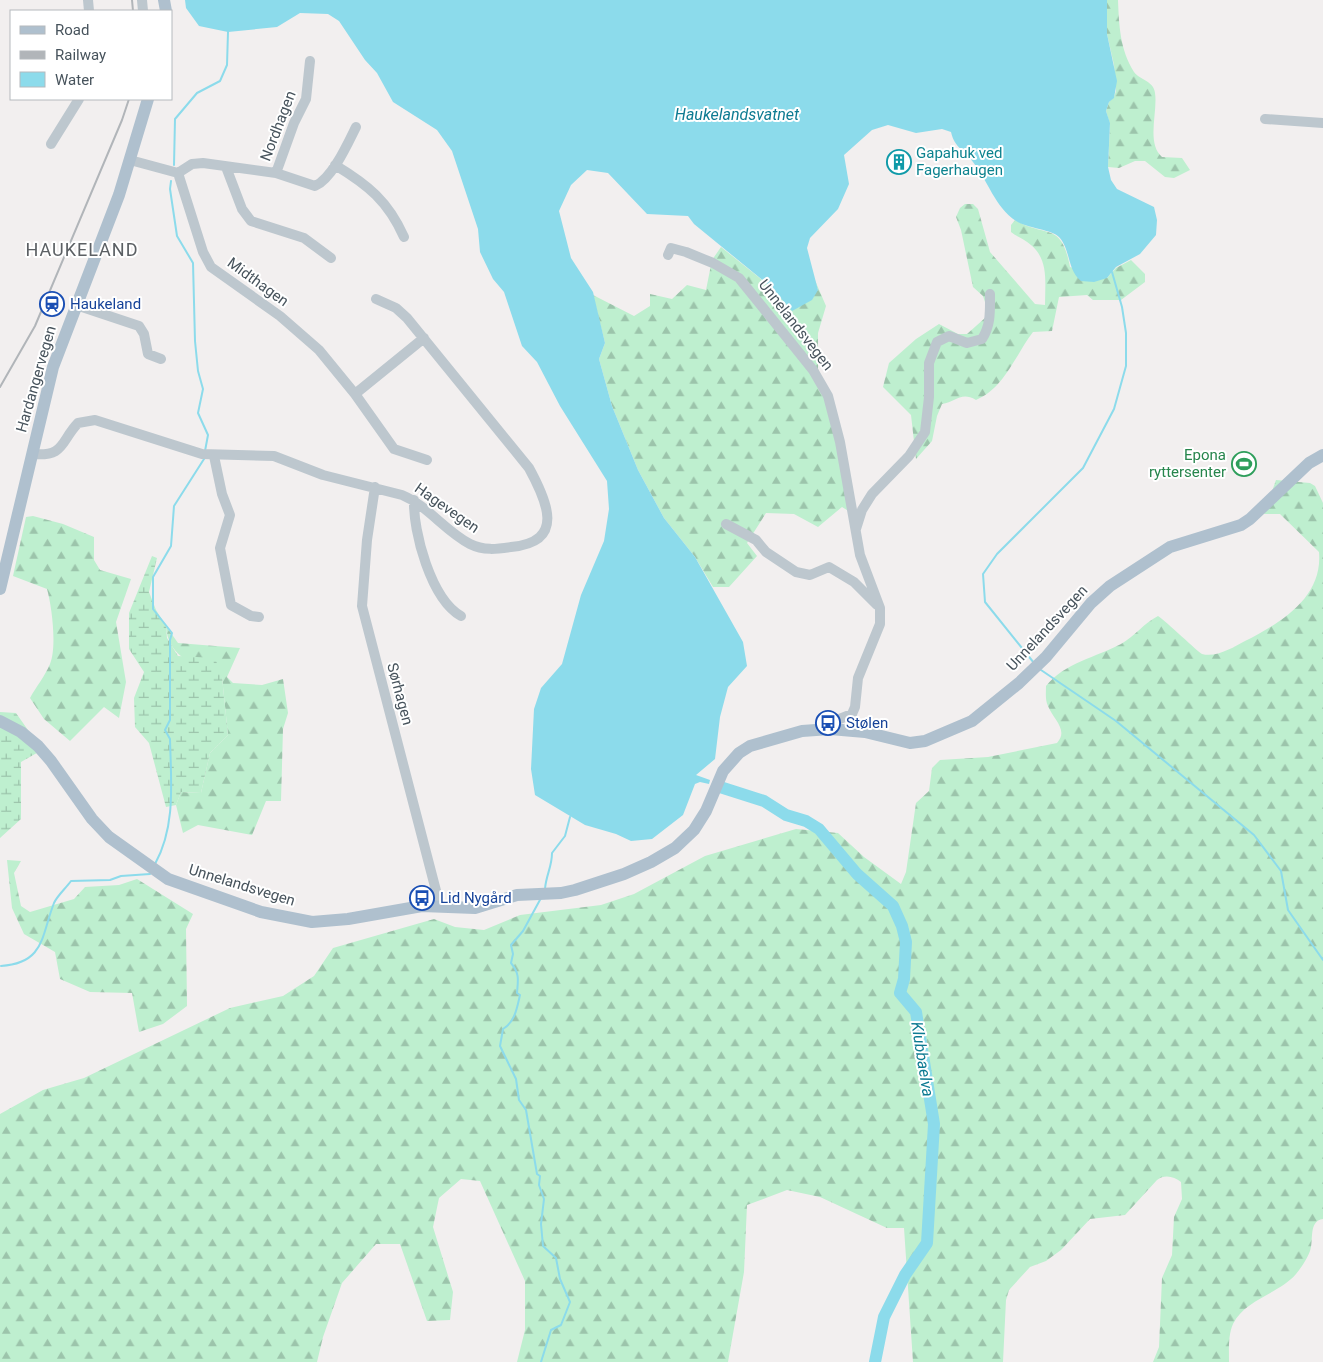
<svg xmlns="http://www.w3.org/2000/svg" width="1323" height="1362" font-family="Roboto,sans-serif">
	<style>
		.forest { fill: url(#forest-firs) }
		.wetland { fill: url(#wetland-marsh) }
		.water { fill: #8cdbeb }
		.lines { fill: none; stroke-linecap: round; stroke-linejoin: round }
		.stream { stroke: #8cdbeb; stroke-width: 2 }
		.river { stroke: #8cdbeb; stroke-width: 12 }
		.minor { stroke: #bdc7ce; stroke-width: 10 }
		.major { stroke: #afc0ce; stroke-width: 12 }
		.rail { stroke: #b1b5b9; stroke-width: 2 }
		.labels { text-anchor: middle; stroke-width: 4; stroke-linejoin: round; paint-order: stroke }
		.street-label { font-size: 15px; fill: #47535c; stroke: #fff }
		.culture-label { font-size: 15px; fill: #0d838f; stroke: #fff; text-anchor: start }
		.transit-label { font-size: 15px; fill: #164399; stroke: #fff; text-anchor: start }
		.leisure-label { font-size: 15px; fill: #27864d; stroke: #fff; text-anchor: end }
		.water-label { font-size: 16px; font-style: italic; fill: #0e7b92; stroke: #fff }
		.quarter-label { font-size: 18px; letter-spacing: 1px; fill: #5c6064; stroke: #fff }
	</style>
	<defs>
		<pattern id="forest-firs" width="22" height="20" patternUnits="userSpaceOnUse" patternTransform="scale(1.25)"><rect width="22" height="20" fill="#beefcf"/><path d="M5 1l3.5 6h-7zM16 11l3.5 6h-7z" fill="#9cc4ab"/></pattern>
		<pattern id="wetland-marsh" width="20" height="14" patternUnits="userSpaceOnUse" patternTransform="scale(1.25)"><rect width="20" height="14" fill="#beefcf"/><path d="M1 5h8M5 5V1M11 12h8M15 12V8" fill="none" stroke="#9cc4ab"/></pattern>
	</defs>
	<rect width="100%" height="100%" fill="#f2efef"/>
	<path class="forest" d="M 1107,0 L 1118,0 C 1119,25 1120,50 1134,72 C 1140,80 1154,81 1155,93 C 1158,112 1146,143 1162,157 L 1182,158 L 1190,170 L 1174,178 L 1165,177 L 1145,161 L 1135,161 L 1119,168 L 1108,167 L 1110,124 L 1106,111 L 1109,102 L 1114,97 L 1116,91 L 1114,65 L 1107,34 Z
		M 965,204 L 973,204 L 978,209 L 990,252 L 1035,304 L 1045,305 C 1045,283 1049,260 1031,245 C 1025,239 1017,237 1011,232 L 1011,225 L 1015,220 C 1046,239 1061,220 1070,267 L 1107,278 L 1116,268 L 1131,260 L 1145,274 L 1145,282 L 1121,300 L 1093,300 L 1087,295 L 1059,297 L 1052,331 L 1033,332 C 1016,354 1004,389 976,400 C 961,391 956,402 942,404 L 937,416 L 932,441 L 916,459 L 911,415 L 883,387 L 889,363 L 916,339 L 939,324 L 958,334 L 967,334 L 985,318 L 985,302 L 983,296 L 973,287 L 961,230 L 956,217 L 960,208 Z
		M 721,247 L 771,287 L 792,310 L 818,290 L 814,278 L 826,306 L 818,333 L 818,369 L 855,515 L 842,507 L 818,527 L 794,514 L 766,513 L 747,543 L 757,556 L 729,587 L 713,587 L 695,557 L 664,518 L 638,470 L 612,406 L 599,359 L 605,343 L 593,295 L 634,316 L 650,306 L 650,294 L 672,299 L 687,285 L 706,290 L 712,260 Z
		M 1276,480 L 1310,483 L 1315,486 L 1323,503 L 1323,1219 C 1308,1221 1314,1241 1310,1251 C 1307,1259 1301,1268 1296,1274 C 1279,1294 1245,1299 1233,1324 C 1228,1335 1229,1350 1229,1362 L 1153,1362 L 1159,1347 L 1162,1278 L 1172,1255 L 1174,1217 L 1182,1199 L 1181,1182 C 1174,1176 1164,1174 1157,1180 L 1125,1215 L 1090,1219 L 1061,1250 L 1046,1261 L 1030,1267 L 1009,1290 L 1006,1300 L 1003,1362 L 913,1362 L 904,1228 L 887,1228 L 820,1197 L 787,1190 L 747,1205 L 744,1272 L 728,1362 L 517,1362 L 525,1330 L 525,1281 L 480,1181 L 461,1179 L 439,1198 L 433,1227 L 453,1292 L 450,1320 L 427,1321 L 400,1244 L 376,1244 L 342,1283 L 323,1337 L 317,1362 L 0,1362 L 0,1114 L 43,1090 L 84,1078 L 230,1008 L 283,996 L 314,976 L 333,948 L 434,919 L 455,927 L 484,930 L 520,915 L 601,905 L 634,894 L 705,856 L 796,829 L 838,833 L 864,857 L 901,884 L 906,872 L 916,803 L 929,791 L 932,768 L 940,760 L 988,757 L 1057,743 C 1069,730 1053,719 1048,706 C 1045,700 1046,693 1046,686 C 1064,663 1097,657 1121,644 C 1135,636 1144,623 1158,616 C 1166,621 1198,652 1202,654 C 1216,658 1234,647 1245,641 C 1280,623 1323,598 1319,552 L 1280,514 L 1264,514 Z
		M 33,516 L 63,524 L 94,537 L 94,560 L 100,570 L 131,579 L 116,622 L 126,682 L 119,718 L 104,707 L 70,741 L 44,719 L 30,698 C 36,687 45,676 50,664 C 57,647 52,607 47,589 L 13,576 L 26,517 Z
		M 166,626 L 178,643 L 240,648 L 227,677 L 233,683 L 262,685 L 283,679 L 288,713 L 283,729 L 281,801 L 266,801 L 252,835 L 198,825 L 183,833 L 176,805 L 181,792 L 201,793 L 210,753 L 228,735 L 222,677 C 197,665 168,659 166,626 Z
		M 7,860 L 21,861 L 14,873 L 21,906 L 30,912 L 74,899 L 85,887 L 119,885 L 137,879 L 193,914 L 186,929 L 187,1006 L 163,1024 L 139,1032 L 132,993 L 90,992 L 60,979 L 55,952 L 24,934 L 12,908 Z"/>
	<path class="wetland" d="M 152,556 L 157,558 L 149,592 L 156,610 L 166,626 L 167,638 L 178,656 L 215,658 L 222,677 L 228,735 L 210,753 L 201,793 L 181,792 L 176,805 L 166,807 L 149,743 L 135,727 L 134,698 L 144,672 L 129,649 L 129,613 Z
		M 0,712 L 16,713 L 42,750 L 21,762 L 21,819 L 0,838 Z"/>
	<path class="water" d="M 185,0 L 1107,0 L 1107,34 L 1117,81 L 1114,98 L 1109,102 L 1106,111 L 1110,123 L 1108,167 L 1111,180 L 1117,189 L 1154,207 L 1157,220 L 1156,235 L 1140,254 L 1116,267 L 1107,278 L 1094,282 L 1081,281 C 1067,270 1071,250 1059,237 C 1053,230 1027,228 1016,221 C 995,207 988,181 973,162 C 964,149 955,149 951,132 L 942,129 L 916,133 L 888,125 L 872,130 L 844,155 L 849,184 L 838,209 L 810,238 L 807,248 L 818,290 L 812,300 L 792,311 L 771,287 L 694,224 L 688,216 L 647,214 L 608,173 L 587,170 L 571,185 L 559,211 L 571,258 L 593,292 L 605,343 L 599,359 L 612,406 L 638,470 L 664,518 L 695,557 L 743,642 L 747,666 L 728,687 L 720,717 L 715,759 L 696,775 L 710,780 L 709,784 L 700,782 L 695,784 L 683,815 L 652,839 L 631,841 L 616,834 L 585,825 L 535,795 L 531,769 L 534,709 L 541,688 L 562,664 L 581,595 L 604,541 L 609,509 L 607,481 L 560,406 L 537,362 L 522,346 L 504,292 L 493,279 L 480,252 L 478,229 L 452,151 L 437,130 L 393,102 L 377,73 L 365,60 L 339,21 L 328,14 L 300,13 L 277,27 L 228,32 L 199,26 L 186,8 Z"/>
	<g class="lines">
		<path class="stream" d="M 174,165 L 175,119 L 197,93 L 220,81 L 227,65 L 228,32
			M 171,181 L 170,189 L 177,236 L 193,263 L 195,341 L 198,371 L 203,389 L 198,413 L 208,435 L 205,451
			M 1034,663 L 985,602 L 983,574 L 997,554 L 1083,468 L 1114,409 L 1126,366 L 1126,333 L 1122,307 L 1112,272
			M 1041,670 L 1116,721 L 1254,835 L 1281,871 L 1288,910 L 1323,960
			M 155,864 C 176,826 171,782 170,739 L 165,730 L 170,720 L 170,640 L 172,633 L 153,609 L 153,577 L 171,546 L 174,506 L 204,459
			M 545,889 C 546,875 552,867 552,853 L 565,836 L 570,817
			M 1,966 C 45,963 41,936 54,903 C 57,896 66,888 71,881 L 110,880 L 121,876 L 150,874
			M 541,1362 L 551,1330 L 561,1325 L 570,1302 L 560,1279 L 556,1258 L 543,1246 L 541,1224 L 544,1199 L 539,1185 L 540,1176 L 537,1174 L 526,1110 L 519,1100 L 516,1079 L 500,1046 L 503,1029 C 515,1022 517,1008 520,995 L 517,993 C 518,980 520,974 511,963 L 513,954 L 511,945 L 523,931 L 541,898"/>
		<path class="river" d="M 720,787 L 764,801 L 786,815 L 806,821 L 819,829 L 857,874 L 893,906 L 902,926 L 906,942 L 904,979 L 900,993 L 916,1012 L 934,1124 L 927,1243 L 905,1275 L 884,1317 L 875,1362"/>
		<path class="minor" d="M 88,0 L 89,11
			M 142,0 L 143,11
			M 1265,119 L 1323,123
			M 51,144 L 79,99
			M 130,160 L 178,173 L 192,164 L 203,163 L 276,173 L 315,186 C 332,179 348,143 356,127
			M 335,165 C 368,185 388,201 404,237
			M 226,167 L 242,209 L 251,221 L 304,238 L 331,258
			M 178,173 L 203,252 L 211,267 L 280,316 L 319,350 L 355,394 L 394,449 L 427,460
			M 276,173 L 294,123 L 306,99 L 310,61
			M 668,255 L 671,248 L 686,252 L 713,263 L 739,278 L 813,370 L 828,396 L 840,442 L 860,555 L 880,608 L 880,624 L 858,678 L 855,707 L 852,714 L 832,722 L 830,729
			M 76,305 L 139,326 L 144,334 L 148,354 L 161,359
			M 355,394 L 424,338
			M 32,454 C 65,457 60,442 78,423 L 95,420 L 202,454 L 274,456 L 323,475 L 402,495 C 428,506 445,531 470,544 C 484,551 497,549 511,547 C 566,542 547,501 529,468 L 407,318 L 396,308 L 376,299
			M 214,456 L 222,494 L 230,515 L 220,548 L 231,605 L 251,616 L 259,617
			M 375,487 L 367,540 L 362,606 L 440,906
			M 414,500 C 413,532 431,599 461,616
			M 726,524 L 756,540 L 766,552 L 796,572 L 810,575 L 829,567 L 854,582 L 877,605
			M 856,529 L 862,510 L 872,494 L 909,456 L 925,432 L 929,397 L 929,363 L 937,342 L 949,336 L 967,343 L 982,339 C 991,325 990,311 990,294"/>
		<path class="major" d="M 164,0 L 166,11
			M 0,589 L 53,367 L 119,195 L 148,99
			M 0,721 L 21,732 L 38,746 L 51,761 L 92,819 L 109,837 L 168,879 L 261,912 L 312,922 L 348,919 L 422,906 L 475,908 L 517,895 L 561,893 L 575,890 L 624,874 L 651,862 L 675,848 L 694,830 L 706,811 L 723,771 L 739,753 L 750,746 L 802,731 L 830,729 L 865,732 L 910,743 L 925,741 L 972,721 L 1019,683 L 1046,657 L 1091,603 L 1110,586 L 1170,547 L 1241,525 L 1250,519 L 1309,463 L 1323,455"/>
		<path class="rail" d="M 132,0 L 133,11
			M 0,387 L 35,326 L 122,120 L 129,99"/>
	</g>
	<defs>
		<symbol id="building-ring" viewBox="-11 -11 22 22"><circle r="9.5" fill="#fff" stroke="#0f9aa8" stroke-width="1.5"/><path d="M-4-6H4V6H1V3H-1V6H-4ZM-2.5-4.3h1.7v1.8h-1.7ZM.8-4.3h1.7v1.8H.8ZM-2.5-1h1.7V.8h-1.7ZM.8-1h1.7V.8H.8Z" fill="#0f9aa8"/></symbol>
		<symbol id="station-ring" viewBox="-11 -11 22 22"><circle r="9.5" fill="#fff" stroke="#1a4fb4" stroke-width="1.5"/><path d="M-3-6H3Q5-6 5-4V2Q5 4 3 4L4.5 6H3L1.5 4h-3L-3 6H-4.5L-3 4Q-5 4-5 2V-4Q-5-6-3-6ZM-3.5-4v3h7v-3ZM-3.5 1v1.5H-2V1ZM2 1v1.5H3.5V1Z" fill="#1a4fb4"/></symbol>
		<symbol id="stadium-ring" viewBox="-11 -11 22 22"><circle r="9.5" fill="#fff" stroke="#2e9e5b" stroke-width="1.5"/><path d="M0-5a6.5 5 0 1 0 0 10a6.5 5 0 1 0 0-10ZM-3.5-1.8h7v3.6h-7Z" fill="#2e9e5b"/></symbol>
		<symbol id="bus-ring" viewBox="-11 -11 22 22"><circle r="9.5" fill="#fff" stroke="#1a4fb4" stroke-width="1.5"/><path d="M-5-6H5V4H4V6H2V4H-2V6H-4V4H-5ZM-3.5-4V0h7V-4ZM-3.5 1.2v1.5H-2V1.2ZM2 1.2v1.5H3.5V1.2Z" fill="#1a4fb4"/></symbol>
	</defs>
	<g fill-rule="evenodd">
		<use href="#building-ring" x="885" y="148" width="28" height="28"/>
		<use href="#station-ring" x="38" y="290" width="28" height="28"/>
		<use href="#stadium-ring" x="1230" y="450" width="28" height="28"/>
		<use href="#bus-ring" x="814" y="709" width="28" height="28"/>
		<use href="#bus-ring" x="408" y="884" width="28" height="28"/>
	</g>
	<g class="labels">
		<g class="street-label">
			<text transform="translate(278 126) rotate(-69)" y="5">Nordhagen</text>
			<text transform="translate(258 282) rotate(36)" y="5">Midthagen</text>
			<text transform="translate(796 325) rotate(52)" y="5">Unnelandsvegen</text>
			<text transform="translate(36 379) rotate(-74)" y="5">Hardangervegen</text>
			<text transform="translate(447 508) rotate(35)" y="5">Hagevegen</text>
			<text transform="translate(1047 628) rotate(-47)" y="5">Unnelandsvegen</text>
			<text transform="translate(400 694) rotate(75)" y="5">Sørhagen</text>
			<text transform="translate(242 885) rotate(17)" y="5">Unnelandsvegen</text>
		</g>
		<g class="culture-label">
			<text x="916" y="158">Gapahuk ved<tspan x="916" dy="17">Fagerhaugen</tspan></text>
		</g>
		<g class="transit-label">
			<text x="70" y="309">Haukeland</text>
			<text x="846" y="728">Stølen</text>
			<text x="440" y="903">Lid Nygård</text>
		</g>
		<g class="leisure-label">
			<text x="1226" y="460">Epona<tspan x="1226" dy="17">ryttersenter</tspan></text>
		</g>
		<g class="water-label">
			<text x="737" y="120">Haukelandsvatnet</text>
			<text transform="translate(923 1059) rotate(81)" y="6">Klubbaelva</text>
		</g>
		<g class="quarter-label">
			<text x="82" y="256">HAUKELAND</text>
		</g>
	</g>
	<rect x="10" y="10" width="162" height="90" fill="#ffffff" stroke="#b5babe"/>
	<rect x="20" y="26" width="25" height="8" fill="#afc0ce" stroke="#b5babe"/>
	<text x="55" y="35" font-size="15" fill="#47535c">Road</text>
	<rect x="20" y="51" width="25" height="8" fill="#b1b5b9" stroke="#b5babe"/>
	<text x="55" y="60" font-size="15" fill="#47535c">Railway</text>
	<rect x="20" y="72" width="25" height="15" fill="#8cdbeb" stroke="#b5babe"/>
	<text x="55" y="85" font-size="15" fill="#47535c">Water</text>
</svg>
